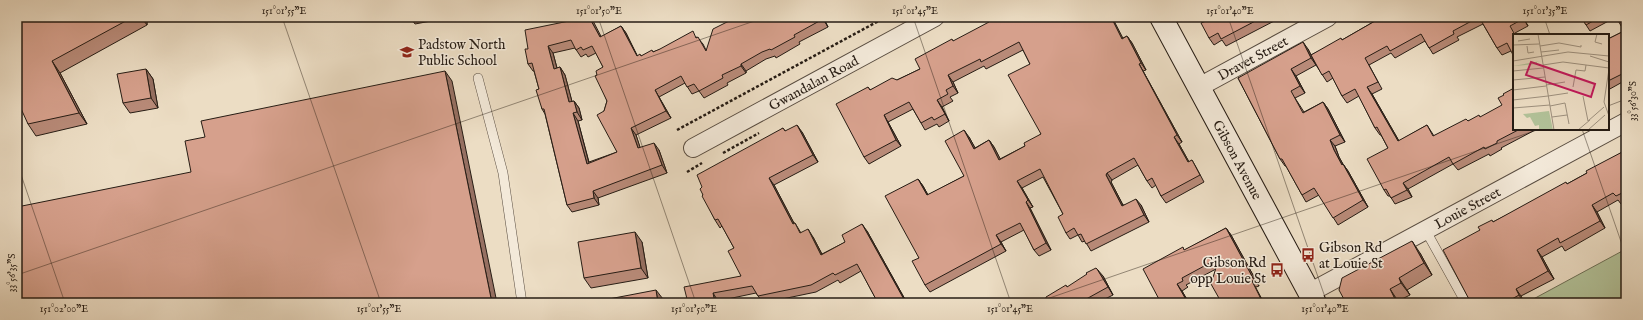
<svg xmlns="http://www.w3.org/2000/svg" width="1643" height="320" font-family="'IM FELL English',serif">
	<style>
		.green { fill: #b2c299; stroke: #6c6f56 }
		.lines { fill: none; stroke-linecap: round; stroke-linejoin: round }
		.lane-casing { stroke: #584c40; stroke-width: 10 }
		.street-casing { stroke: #584c40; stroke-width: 20 }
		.secondary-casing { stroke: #261c14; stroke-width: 24 }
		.path { stroke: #261c14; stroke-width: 2.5; stroke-dasharray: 3 2; stroke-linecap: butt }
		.lane { stroke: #f3e9d9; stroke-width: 9 }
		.street { stroke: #f3e9d9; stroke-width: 18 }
		.secondary { stroke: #f3e9d9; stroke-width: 22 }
		.wall { fill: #b88a78; stroke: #261c14; fill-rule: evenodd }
		.shaded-wall { fill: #967062; stroke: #261c14 }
		.building { fill: #d6a08c; stroke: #261c14; fill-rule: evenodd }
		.ticks { fill: none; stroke: #261c14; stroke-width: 1; stroke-opacity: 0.45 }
		.labels { text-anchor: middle; stroke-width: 3; stroke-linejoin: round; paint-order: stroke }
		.poi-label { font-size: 14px; fill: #261c14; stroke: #f3e9d9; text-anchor: start }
		.street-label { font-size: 14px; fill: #261c14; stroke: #f3e9d9 }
		.inset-road { fill: none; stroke: #9d907e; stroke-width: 1 }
		.view { fill: #c2185b; fill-opacity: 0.15; stroke: #c2185b; stroke-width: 2 }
		.inset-edge { fill: none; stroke: #261c14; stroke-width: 2 }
		.neatline { fill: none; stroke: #261c14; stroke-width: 1.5 }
		.ticks-label { font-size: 10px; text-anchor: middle; fill: #261c14 }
	</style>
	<rect width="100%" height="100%" fill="#ecddc4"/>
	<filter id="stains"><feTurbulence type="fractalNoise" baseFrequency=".005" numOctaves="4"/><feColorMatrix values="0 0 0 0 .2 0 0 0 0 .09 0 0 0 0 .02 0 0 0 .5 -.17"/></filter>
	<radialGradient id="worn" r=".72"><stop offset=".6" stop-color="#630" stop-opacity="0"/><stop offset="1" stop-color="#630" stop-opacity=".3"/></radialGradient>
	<path class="green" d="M 1626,249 L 1626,303 L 1526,303 Z"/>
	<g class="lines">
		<defs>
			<path id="lane" d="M 478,78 L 503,173 L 522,303
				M 1426,231 L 1466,303"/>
			<g id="street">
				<path id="s1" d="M 1199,87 L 1328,17"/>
				<path id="s2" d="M 693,148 L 935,17"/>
				<path id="s3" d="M 1309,293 L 1626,122"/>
			</g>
			<g id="secondary">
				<path id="s4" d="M 1161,17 L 1315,303"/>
			</g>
		</defs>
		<use href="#lane" class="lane-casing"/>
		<use href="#street" class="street-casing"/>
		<use href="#secondary" class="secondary-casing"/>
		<path class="path" d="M 677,130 L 886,17
			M 723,153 L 759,133
			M 687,172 L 702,163"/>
		<use href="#lane" class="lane"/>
		<use href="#street" class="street"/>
		<use href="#secondary" class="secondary"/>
	</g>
	<path class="wall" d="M 17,17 L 147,17 L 147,25 L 60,73 L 87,124 L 36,136 L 28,124 Z
		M 410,17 L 452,17 L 415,24 Z
		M 737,17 L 823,17 L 828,27 L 799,42 L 800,44 L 776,58 L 775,56 L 766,59 L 746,71 L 746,73 L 727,83 L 728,85 L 704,98 L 699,91 L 692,94 L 685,83 L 659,97 L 671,118 L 636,135 L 640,148 L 659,150 L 667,173 L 598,198 L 599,205 L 572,212 L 567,205 L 545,114 L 542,109 L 539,89 L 534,71 L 533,71 L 528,64 L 528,49 L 569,21 L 601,37 L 621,26 L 626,33 L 637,56 L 641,56 L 697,37 L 703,44 L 706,50 ZM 575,48 L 581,57 L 586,54 L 588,57 L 596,53 L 603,67 L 597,75 L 607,101 L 604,111 L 617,152 L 589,162 L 578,121 L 582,120 L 579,108 L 574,101 L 572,102 L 565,75 L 560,67 L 557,68 L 553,53 Z
		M 1203,17 L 1286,17 L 1279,21 L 1278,19 L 1226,46 L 1222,40 L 1214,45 L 1209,38 L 1206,21 Z
		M 1382,17 L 1523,17 L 1528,26 L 1515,33 L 1511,51 L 1502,55 L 1497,48 L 1483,24 L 1457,37 L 1459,40 L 1433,54 L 1425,41 L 1395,58 L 1391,53 L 1369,65 L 1382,89 L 1372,94 L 1399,141 L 1427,125 L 1434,136 L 1468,121 L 1480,117 L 1514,129 L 1537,129 L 1501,148 L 1502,149 L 1490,156 L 1489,154 L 1458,170 L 1453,164 L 1408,189 L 1412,197 L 1395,204 L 1390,196 L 1388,196 L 1384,190 L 1388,148 L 1381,135 L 1380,135 L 1375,128 L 1359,96 L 1347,103 L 1342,96 L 1333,78 L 1327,82 L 1316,65 L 1296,76 L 1305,93 L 1295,98 L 1304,112 L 1323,102 L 1328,109 L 1345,142 L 1335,146 L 1339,157 L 1343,164 L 1348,171 L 1368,207 L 1338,225 L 1319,195 L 1306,202 L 1302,195 L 1286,166 L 1285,166 L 1280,159 L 1238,78 L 1308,49 L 1311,55 L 1342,40 Z
		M 1581,17 L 1616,17 L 1590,31 Z
		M 1626,17 L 1626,80 L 1608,90 L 1608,39 L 1624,31 Z
		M 1127,36 L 1132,43 L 1146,70 L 1143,71 L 1182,142 L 1179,144 L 1189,162 L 1192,160 L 1196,167 L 1204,182 L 1166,203 L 1161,196 L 1156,185 L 1152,188 L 1147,181 L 1138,165 L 1112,180 L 1111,182 L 1123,205 L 1141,205 L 1149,222 L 1091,251 L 1085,241 L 1082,242 L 1078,235 L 1070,239 L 1066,233 L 1063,214 L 1043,177 L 1022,188 L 1033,207 L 1030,208 L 1051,250 L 1039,256 L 1034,250 L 1024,230 L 1001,242 L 1006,251 L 930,292 L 925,285 L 919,258 L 918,179 L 923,186 L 928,195 L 964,176 L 969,137 L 975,148 L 989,140 L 994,147 L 1000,159 L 1025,146 L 1041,134 L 1030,64 L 1023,50 L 986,69 L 984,66 L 953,82 L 958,93 L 950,97 L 953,101 L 942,107 L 949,121 L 939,127 L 937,124 L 925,130 L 913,109 L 888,122 L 901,146 L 869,164 L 864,157 L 868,87 L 870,90 L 897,80 L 920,69 L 953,41 L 1123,38 Z
		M 146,69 L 153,79 L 158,108 L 130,113 L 123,103 Z
		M 783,128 L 785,131 L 802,132 L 818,162 L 774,185 L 794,223 L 795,223 L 801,233 L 813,237 L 822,254 L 867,231 L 907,303 L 878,303 L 861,271 L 840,283 L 838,280 L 816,292 L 763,303 L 756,293 L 718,301 L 688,303 L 741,276 L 734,248 L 722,226 L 720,228 L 715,220 L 703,195 L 702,187 Z
		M 1626,150 L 1626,201 L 1621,204 L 1618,200 L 1597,212 L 1605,228 L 1565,251 L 1562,246 L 1542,257 L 1554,279 L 1521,296 L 1524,303 L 1471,303 L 1480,230 L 1493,222 L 1567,184 L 1587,173 Z
		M 1226,228 L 1231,235 L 1259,286 L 1220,300 L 1216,269 L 1186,285 L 1188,287 L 1182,291 L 1189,303 L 1161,303 L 1185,250 Z
		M 642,242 L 648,278 L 591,288 L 584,278 Z
		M 1420,253 L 1432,275 L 1407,290 L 1410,295 L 1398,301 L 1346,303 Z
		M 1103,276 L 1113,295 L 1097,303 L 1042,303 L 1067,287 Z"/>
	<path class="shaded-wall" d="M 141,17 L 147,17 L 147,25 Z
		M 589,17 L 591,17 L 605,44 L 600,37 Z
		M 822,17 L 823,17 L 828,27 L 823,19 Z
		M 1111,17 L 1112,17 L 1127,46 L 1122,39 Z
		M 1522,17 L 1523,17 L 1528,26 Z
		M 621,26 L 626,33 L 641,63 L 637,56 Z
		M 1127,36 L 1132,43 L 1146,70 L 1141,63 Z
		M 1303,42 L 1308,49 L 1316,65 L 1311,58 Z
		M 548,46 L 553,53 L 559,76 L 554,69 Z
		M 52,61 L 60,73 L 87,124 L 79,113 Z
		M 741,64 L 746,71 L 746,73 L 741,66 Z
		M 1139,64 L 1143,71 L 1182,142 L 1177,135 Z
		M 560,67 L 565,75 L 574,109 L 569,102 Z
		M 146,69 L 153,79 L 158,108 L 151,98 Z
		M 1291,69 L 1296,76 L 1305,93 L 1300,86 Z
		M 445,71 L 452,81 L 497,303 L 492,303 Z
		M 948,75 L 953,82 L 958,93 L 953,86 Z
		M 1367,87 L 1372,94 L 1403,148 L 1398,141 Z
		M 655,90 L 671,118 L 666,111 Z
		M 937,100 L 942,107 L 949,121 Z
		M 574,101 L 579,108 L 582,120 L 577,112 Z
		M 1323,102 L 1328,109 L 1345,142 L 1340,135 Z
		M 573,113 L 578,121 L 591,171 L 587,164 Z
		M 884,115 L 888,122 L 901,146 L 896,140 Z
		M 797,125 L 802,132 L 818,162 L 813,155 Z
		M 631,128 L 636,135 L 643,156 L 638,148 Z
		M 964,130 L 969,137 L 979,155 L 974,149 Z
		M 1174,137 L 1179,144 L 1193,169 L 1188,162 Z
		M 989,140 L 994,147 L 1004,166 L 999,160 Z
		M 1330,140 L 1335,146 L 1339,157 L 1347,172 L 1342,165 L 1334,150 Z
		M 654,143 L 659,150 L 667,173 L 662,165 Z
		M 1343,164 L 1348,171 L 1368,207 L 1363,200 Z
		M 1107,173 L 1112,180 L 1111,182 L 1127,213 L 1122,206 L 1106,175 Z
		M 769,178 L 774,185 L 798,231 L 793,224 Z
		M 918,179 L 923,186 L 932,202 L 927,195 Z
		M 1017,181 L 1022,188 L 1033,207 L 1028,200 Z
		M 1403,183 L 1408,189 L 1412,197 L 1407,190 Z
		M 593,191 L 598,198 L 599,205 L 594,198 Z
		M 1136,199 L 1141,205 L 1149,222 L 1144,215 Z
		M 1026,202 L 1030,208 L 1051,250 L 1046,243 Z
		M 1592,205 L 1597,212 L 1605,228 L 1600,221 Z
		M 862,224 L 867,231 L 907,303 L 906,303 Z
		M 1226,228 L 1231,235 L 1259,286 L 1254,280 Z
		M 808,229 L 813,237 L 826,262 L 821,255 Z
		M 635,232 L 642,242 L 648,278 L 641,268 Z
		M 996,235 L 1001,242 L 1006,251 L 1001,244 Z
		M 1412,241 L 1420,253 L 1432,275 L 1424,263 Z
		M 1537,250 L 1542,257 L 1554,279 L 1548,271 Z
		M 1097,269 L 1103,276 L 1113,295 L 1108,287 Z
		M 1399,278 L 1407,290 L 1410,295 L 1401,283 Z
		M 1252,281 L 1256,288 L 1264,303 L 1263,303 Z
		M 1177,284 L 1182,291 L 1189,303 L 1188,303 Z
		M 1390,289 L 1398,301 L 1399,303 L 1397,303 Z
		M 1516,289 L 1521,296 L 1524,303 L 1519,295 Z
		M 656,290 L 663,299 L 663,303 L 658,303 Z
		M 713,293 L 718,301 L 719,303 L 715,303 Z"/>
	<path class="building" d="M 17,17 L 133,17 L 52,61 L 79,113 L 28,124 L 17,100 Z
		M 566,17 L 589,17 L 600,37 L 621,26 L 637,56 L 640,54 L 641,56 L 652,50 L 653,52 L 660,49 L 693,31 L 696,38 L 698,37 L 706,51 L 713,29 L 737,17 L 822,17 L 823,19 L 794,35 L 795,37 L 771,50 L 770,49 L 762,52 L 741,64 L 741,66 L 722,75 L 723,78 L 699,91 L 694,84 L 687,87 L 681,76 L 655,90 L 666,111 L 631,128 L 638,148 L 654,143 L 662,165 L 593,191 L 594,198 L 567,205 L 544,109 L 542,109 L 536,90 L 539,89 L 532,63 L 528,64 L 525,49 L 528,49 L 525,30 L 569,21 ZM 571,40 L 576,50 L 581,47 L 583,50 L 592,46 L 603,67 L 596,71 L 597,75 L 595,76 L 607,101 L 604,111 L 597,115 L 617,152 L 587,164 L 573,113 L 577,112 L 574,101 L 569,102 L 560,67 L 554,69 L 548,46 Z
		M 989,17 L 1111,17 L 1122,39 L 1127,36 L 1141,63 L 1139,64 L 1177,135 L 1174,137 L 1188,162 L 1192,160 L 1200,175 L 1161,196 L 1152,178 L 1147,181 L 1134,158 L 1107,173 L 1106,175 L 1122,206 L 1136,199 L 1144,215 L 1086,244 L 1081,234 L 1078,235 L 1074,228 L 1066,233 L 1058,217 L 1063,214 L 1040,169 L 1017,181 L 1028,200 L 1026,202 L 1046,243 L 1034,250 L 1020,223 L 996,235 L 1001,244 L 925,285 L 912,261 L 919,258 L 885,196 L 918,179 L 927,195 L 964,176 L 945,141 L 964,130 L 974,149 L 989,140 L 999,160 L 1025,146 L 1024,143 L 1041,134 L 1008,75 L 1030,64 L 1019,42 L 981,62 L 980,59 L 948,75 L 953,86 L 946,90 L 948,94 L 937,100 L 945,114 L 934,120 L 932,117 L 921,123 L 909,102 L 884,115 L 896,140 L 864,157 L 836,104 L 868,87 L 870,90 L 892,78 L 897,80 L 920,69 L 915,59 L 952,39 L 953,41 L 989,22 L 987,18 Z
		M 1203,17 L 1263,17 L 1221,39 L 1218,33 L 1209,38 L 1201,23 L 1206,21 Z
		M 1382,17 L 1479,17 L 1453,31 L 1454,34 L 1429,48 L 1421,34 L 1390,51 L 1387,46 L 1365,58 L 1378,82 L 1367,87 L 1398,141 L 1427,125 L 1433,136 L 1466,119 L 1468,121 L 1479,115 L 1480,117 L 1502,105 L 1498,98 L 1504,95 L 1503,94 L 1514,88 L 1514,129 L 1520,129 L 1497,141 L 1497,143 L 1485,149 L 1484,147 L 1453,164 L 1449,157 L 1403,183 L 1407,190 L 1391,198 L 1386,189 L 1384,190 L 1367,159 L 1388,148 L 1377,127 L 1375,128 L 1355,89 L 1342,96 L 1329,71 L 1322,75 L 1311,55 L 1341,38 L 1342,40 Z
		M 1479,17 L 1522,17 L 1523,19 L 1510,26 L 1515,35 L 1514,35 L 1514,57 L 1507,43 L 1497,48 Z
		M 1581,17 L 1600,17 L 1586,25 Z
		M 1616,17 L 1626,17 L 1626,74 L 1623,75 L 1622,74 L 1608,81 L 1608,39 L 1624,31 Z
		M 1303,42 L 1311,58 L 1291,69 L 1300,86 L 1291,91 L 1303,113 L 1323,102 L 1340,135 L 1330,140 L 1334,150 L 1342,165 L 1343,164 L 1363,200 L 1333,218 L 1314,188 L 1302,195 L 1282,159 L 1280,159 L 1238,78 Z
		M 146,69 L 151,98 L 123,103 L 117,74 Z
		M 445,71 L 492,303 L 17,303 L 17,207 L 191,172 L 185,141 L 205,137 L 201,121 Z
		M 797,125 L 813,155 L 769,178 L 793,224 L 795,223 L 800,233 L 808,229 L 821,255 L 845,242 L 842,235 L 862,224 L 906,303 L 878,303 L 857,264 L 835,275 L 833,273 L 811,285 L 758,296 L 752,286 L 713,293 L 715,303 L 688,303 L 684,287 L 741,276 L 728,251 L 734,248 L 718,219 L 715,220 L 702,196 L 703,195 L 700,189 L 702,187 L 697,175 L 783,128 L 785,131 Z
		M 1626,150 L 1626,191 L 1616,196 L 1613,193 L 1592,205 L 1600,221 L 1560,243 L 1558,238 L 1537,250 L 1548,271 L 1516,289 L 1519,295 L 1505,303 L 1471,303 L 1443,250 L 1480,230 L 1478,227 L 1492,220 L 1493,222 L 1504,216 L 1566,182 L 1567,184 L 1587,173 L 1586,171 Z
		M 1226,228 L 1254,280 L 1252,281 L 1263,303 L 1216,303 L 1220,300 L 1211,284 L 1219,258 L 1182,278 L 1183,281 L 1177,284 L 1188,303 L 1161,303 L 1143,269 L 1183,247 L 1184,250 Z
		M 635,232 L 641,268 L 584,278 L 578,242 Z
		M 1412,241 L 1424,263 L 1399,278 L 1401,283 L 1390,289 L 1397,303 L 1346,303 L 1339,290 L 1342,278 Z
		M 1096,268 L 1097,269 L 1108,287 L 1079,303 L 1042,303 L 1046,301 L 1046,297 L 1066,285 L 1067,287 L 1087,274 L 1086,273 Z
		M 656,290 L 658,303 L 588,303 Z"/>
	<path class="ticks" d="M 282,17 L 381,303M 598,17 L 696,303M 913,17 L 1011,303M 1228,17 L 1327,303M 1544,17 L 1550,35M 1608,106 L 1626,99M 1582,129 L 1626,256M 17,163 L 65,303M 17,275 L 766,17M 1035,303 L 1540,129"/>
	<defs>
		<symbol id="school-bare" viewBox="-9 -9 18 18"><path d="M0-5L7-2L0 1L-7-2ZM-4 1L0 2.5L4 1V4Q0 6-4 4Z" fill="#8f2418" stroke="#f3e9d9" stroke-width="2.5" paint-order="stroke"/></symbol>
		<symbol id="bus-bare" viewBox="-9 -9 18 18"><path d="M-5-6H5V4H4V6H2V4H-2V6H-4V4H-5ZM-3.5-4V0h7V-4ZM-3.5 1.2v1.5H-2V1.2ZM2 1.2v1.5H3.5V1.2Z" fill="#8f2418" stroke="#f3e9d9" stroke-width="2.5" paint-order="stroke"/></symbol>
	</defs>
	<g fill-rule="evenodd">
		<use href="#school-bare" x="397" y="42" width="20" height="20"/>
		<use href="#bus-bare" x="1298" y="245" width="20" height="20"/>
		<use href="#bus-bare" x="1267" y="260" width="20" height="20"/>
	</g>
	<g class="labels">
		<g class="poi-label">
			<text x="418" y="49">Padstow North<tspan x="418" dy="16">Public School</tspan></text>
			<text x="1319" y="252">Gibson Rd<tspan x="1319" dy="16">at Louie St</tspan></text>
			<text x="1266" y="267" text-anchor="end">Gibson Rd<tspan x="1266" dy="16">opp Louie St</tspan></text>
		</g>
		<g class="street-label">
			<text dy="5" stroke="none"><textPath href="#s1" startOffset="61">Dravet Street</textPath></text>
			<text dy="5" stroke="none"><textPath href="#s2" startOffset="137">Gwandalan Road</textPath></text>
			<text dy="5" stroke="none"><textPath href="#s4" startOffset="162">Gibson Avenue</textPath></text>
			<text dy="5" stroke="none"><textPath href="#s3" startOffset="180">Louie Street</textPath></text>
		</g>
	</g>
	<g transform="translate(1513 34)">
		<rect width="96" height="96" fill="#ecddc4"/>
		<path d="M 28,27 L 24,28 L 24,30 L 0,32 ZM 36,77 L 40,96 L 26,96 L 26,91 L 22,92 L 17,83 L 14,84 L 10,80 Z" fill="#b2c299"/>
		<path class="inset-road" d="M 25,0 L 41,96M 84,0 L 82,8 L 89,10M 5,7 L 17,5M 0,11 L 26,10M 14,12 L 15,19 L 21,18M 27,12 L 46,9 L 68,13 L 68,11M 28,18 L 46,16M 77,22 L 96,28M 0,27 L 55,18 L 96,22M 30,31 L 50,28 L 96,34M 96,35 L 91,68 L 96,82M 0,37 L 30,34M 0,46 L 32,43M 33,51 L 52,48M 60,53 L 63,36 L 72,37 L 73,31M 0,56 L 33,52M 35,62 L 55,59M 70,62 L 75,87M 0,66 L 35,62M 37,72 L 52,69 L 56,90M 0,74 L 37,71M 39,83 L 54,81M 75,87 L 91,73M 65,96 L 77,86M 75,96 L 92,81"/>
		<path class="view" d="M 18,28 L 82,50 L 78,63 L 13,41 Z"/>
		<rect width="96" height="96" class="inset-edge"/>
	</g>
	<rect width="1643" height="320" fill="none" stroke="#ecddc4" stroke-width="44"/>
	<rect x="22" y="22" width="1599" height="276" class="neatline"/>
	<g class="ticks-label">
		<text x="284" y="14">151°01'55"E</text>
		<text x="599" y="14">151°01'50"E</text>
		<text x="915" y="14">151°01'45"E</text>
		<text x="1230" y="14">151°01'40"E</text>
		<text x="1545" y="14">151°01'35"E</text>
		<text transform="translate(1632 101) rotate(-90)" y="4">33°56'30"S</text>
		<text transform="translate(11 273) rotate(-90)" y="4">33°56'35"S</text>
		<text x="64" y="312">151°02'00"E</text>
		<text x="379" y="312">151°01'55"E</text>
		<text x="694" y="312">151°01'50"E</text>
		<text x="1010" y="312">151°01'45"E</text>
		<text x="1325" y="312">151°01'40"E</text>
	</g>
	<rect width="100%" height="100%" filter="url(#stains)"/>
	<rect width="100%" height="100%" fill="url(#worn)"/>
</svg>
